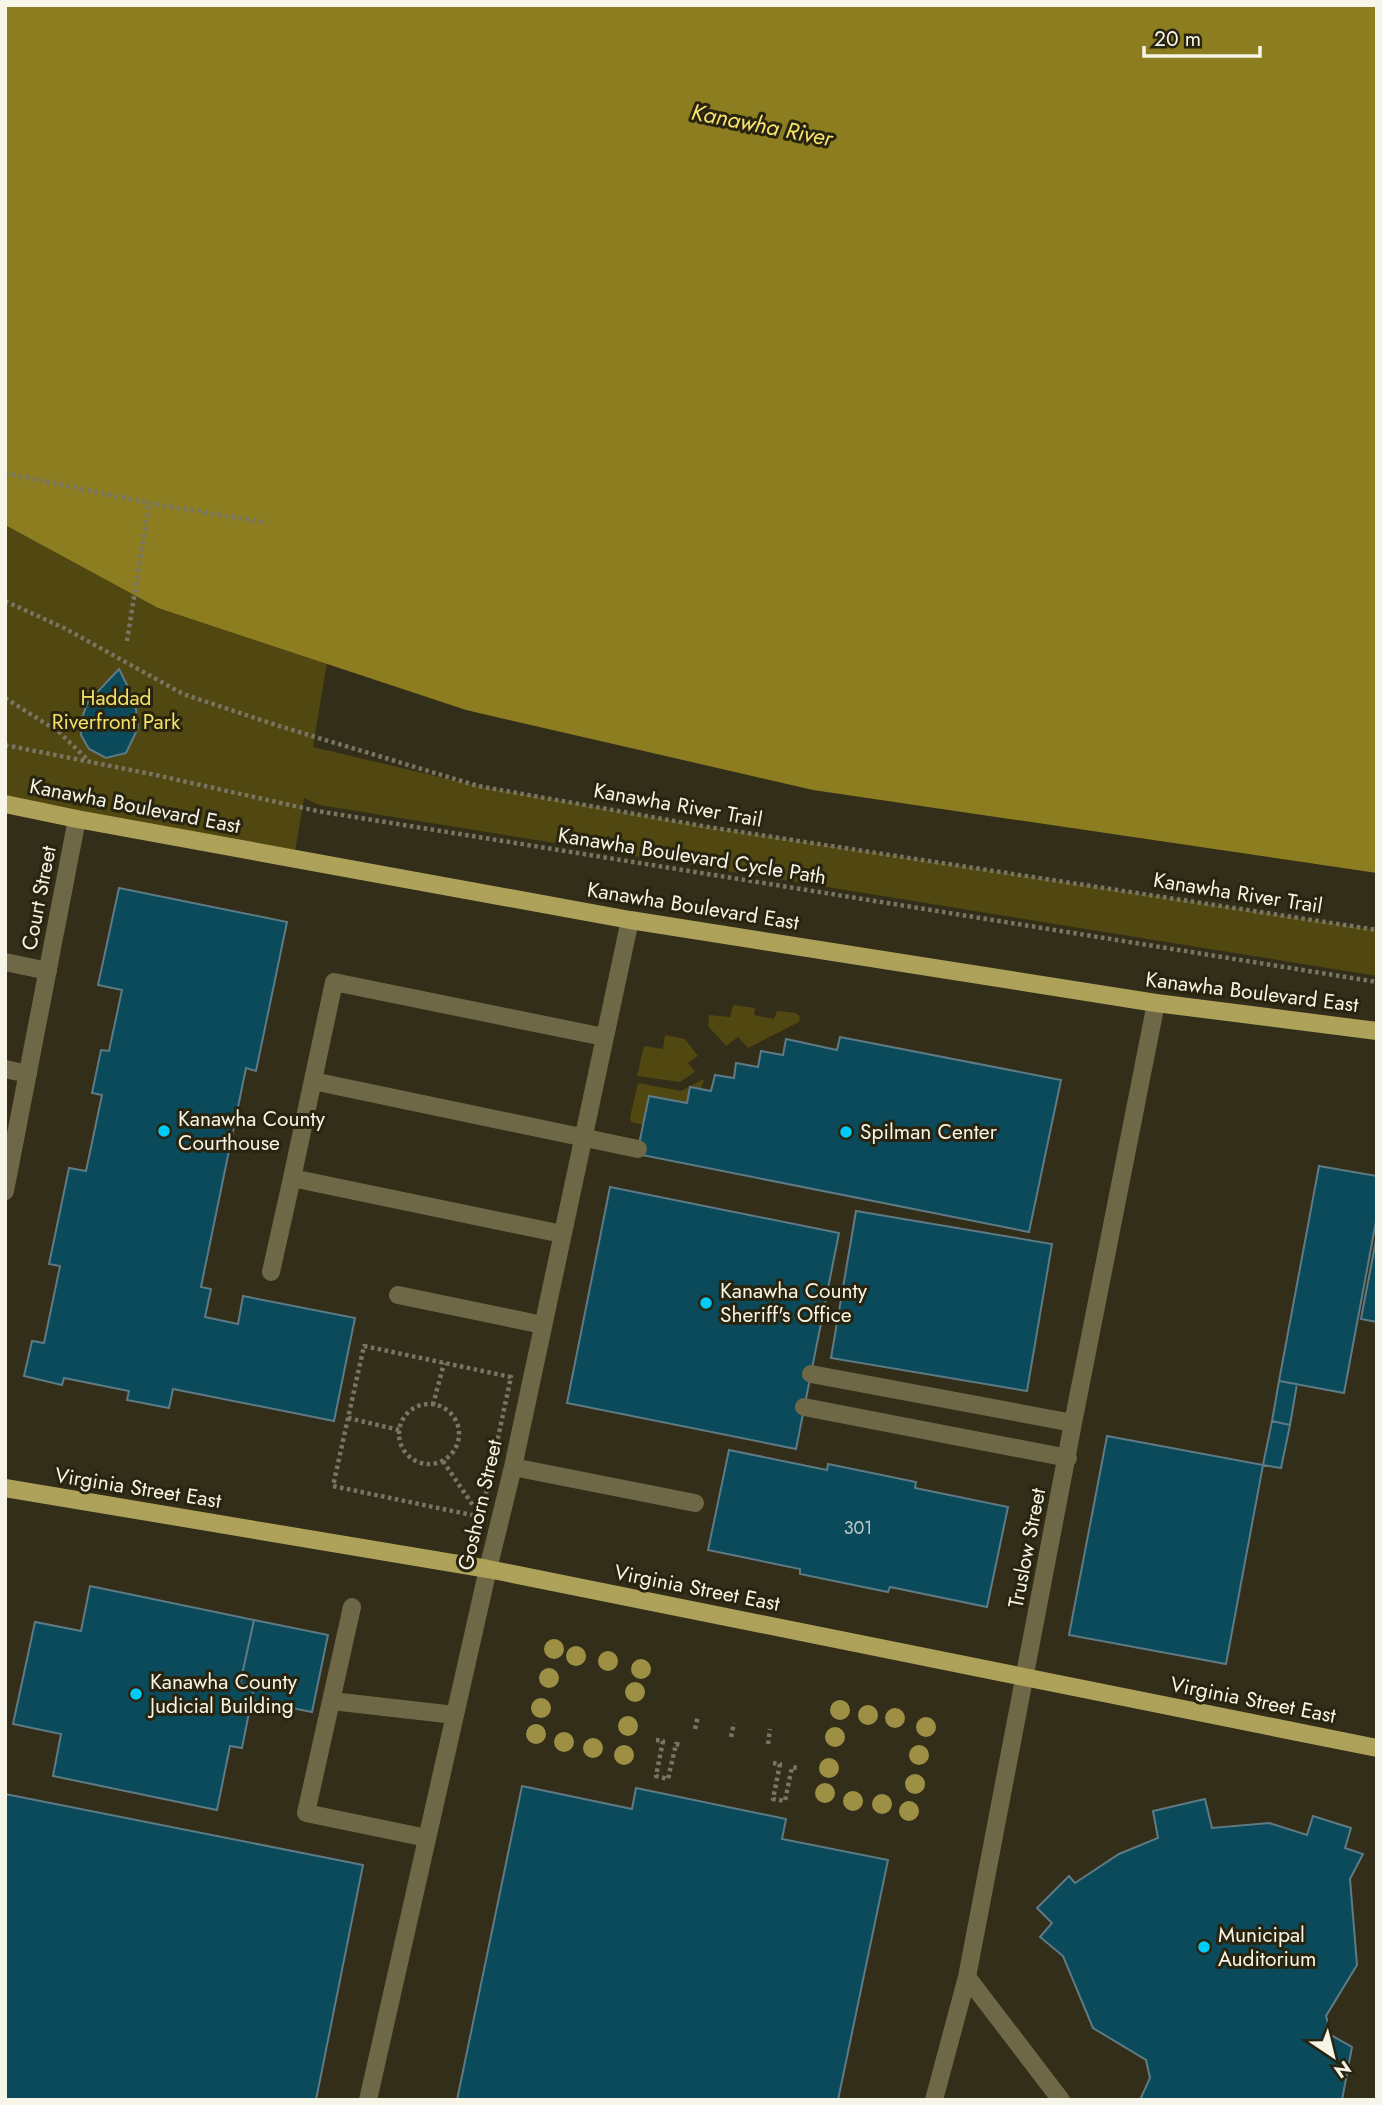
<svg xmlns="http://www.w3.org/2000/svg" width="1382" height="2105" font-family="Jost,sans-serif">
	<style>
		.green { fill: #504711 }
		.water { fill: #8c7d20 }
		.building { fill: #0a4a5b; stroke: #5e7a84; stroke-width: 2 }
		.lines { fill: none; stroke-linecap: round; stroke-linejoin: round }
		.path { stroke: #787562; stroke-width: 4.5; stroke-dasharray: 3.5 3.5; stroke-linecap: butt }
		.minor { stroke: #6e6847; stroke-width: 18 }
		.major { stroke: #aea25a; stroke-width: 18 }
		.tree { fill: #9d9045 }
		.poi-dot { fill: #00cbf9; stroke: #28240f; stroke-width: 2.5 }
		.labels { text-anchor: middle; stroke-width: 6; stroke-linejoin: round; paint-order: stroke }
		.number-label { font-size: 18px; fill: #bccac4 }
		.park-label { font-size: 21px; fill: #f5e069; stroke: #28240f }
		.street-label { font-size: 21px; fill: #f7f5e7; stroke: #28240f }
		.poi-label { font-size: 21px; fill: #f7f5e7; stroke: #28240f; text-anchor: start }
		.water-label { font-size: 23px; font-style: italic; fill: #f8e36c; stroke: #28240f }
	</style>
	<rect width="100%" height="100%" fill="#322e19"/>
	<path class="green" d="M 5,525 L 158,608 L 327,663 L 313,747 L 478,786 L 708,827 L 1377,930 L 1377,976 L 319,805 L 304,798 L 294,858 L 5,801 Z
		M 733,1005 L 755,1008 L 754,1015 L 774,1019 L 777,1011 L 796,1013 L 800,1017 L 799,1022 L 748,1048 L 738,1037 L 726,1046 L 708,1026 L 709,1015 L 730,1017 Z
		M 665,1035 L 685,1039 L 698,1056 L 688,1063 L 695,1072 L 680,1082 L 637,1076 L 644,1046 L 663,1049 Z
		M 704,1079 L 701,1089 L 690,1087 L 687,1103 L 650,1096 L 643,1125 L 631,1122 L 630,1117 L 638,1083 L 681,1091 Z"/>
	<path class="water" d="M 5,5 L 1377,5 L 1377,873 L 813,790 L 466,710 L 158,608 L 5,525 Z"/>
	<path class="building" d="M 119,669 L 135,701 L 138,728 L 126,753 L 106,758 L 89,749 L 81,735 L 83,715 L 88,702 Z
		M 119,888 L 287,922 L 256,1071 L 246,1068 L 201,1287 L 211,1289 L 205,1317 L 238,1324 L 243,1296 L 355,1318 L 334,1421 L 173,1389 L 169,1408 L 127,1400 L 129,1391 L 64,1378 L 62,1385 L 24,1376 L 32,1341 L 44,1343 L 60,1266 L 49,1264 L 69,1168 L 86,1171 L 102,1095 L 92,1093 L 101,1050 L 109,1051 L 122,990 L 98,985 Z
		M 840,1037 L 1061,1080 L 1029,1232 L 637,1154 L 649,1096 L 687,1103 L 690,1087 L 711,1091 L 715,1075 L 734,1078 L 736,1063 L 758,1067 L 761,1051 L 783,1055 L 786,1039 L 837,1050 Z
		M 1319,1166 L 1377,1176 L 1377,1216 L 1344,1393 L 1279,1381 Z
		M 610,1187 L 839,1233 L 796,1449 L 567,1403 Z
		M 856,1211 L 1052,1244 L 1027,1391 L 831,1358 Z
		M 1377,1235 L 1377,1322 L 1361,1319 Z
		M 1279,1381 L 1297,1384 L 1290,1425 L 1272,1421 Z
		M 1272,1421 L 1290,1425 L 1281,1468 L 1263,1465 Z
		M 1107,1436 L 1263,1465 L 1226,1664 L 1069,1635 Z
		M 729,1450 L 827,1470 L 828,1464 L 916,1482 L 915,1488 L 1008,1507 L 987,1607 L 890,1587 L 888,1592 L 800,1574 L 800,1569 L 708,1550 Z
		M 90,1586 L 254,1620 L 240,1684 L 254,1687 L 242,1748 L 230,1746 L 217,1810 L 53,1776 L 61,1734 L 13,1724 L 35,1622 L 81,1631 Z
		M 254,1620 L 328,1635 L 312,1712 L 251,1700 L 254,1687 L 240,1684 Z
		M 522,1786 L 632,1809 L 636,1788 L 786,1819 L 782,1839 L 888,1860 L 838,2100 L 457,2100 Z
		M 5,1794 L 363,1865 L 316,2100 L 5,2100 Z
		M 1205,1799 L 1212,1828 L 1269,1823 L 1307,1835 L 1313,1816 L 1351,1828 L 1345,1848 L 1363,1854 L 1350,1879 L 1357,1965 L 1326,2016 L 1331,2035 L 1352,2047 L 1342,2100 L 1140,2100 L 1150,2078 L 1146,2060 L 1093,2028 L 1063,1956 L 1040,1937 L 1052,1923 L 1037,1908 L 1069,1876 L 1075,1883 L 1119,1854 L 1158,1838 L 1153,1811 Z"/>
	<g class="lines">
		<path class="path" d="M 5,473 L 149,503 L 263,522
			M 5,601 L 66,629 L 183,694 L 279,726 L 478,786 L 708,827 L 1377,930
			M 127,641 L 149,503
			M 5,698 L 59,732 L 89,761
			M 5,745 L 151,774 L 317,811 L 1377,982
			M 364,1346 L 511,1377 L 481,1517 L 333,1486 Z
			M399 1434a30 30 0 1 1 60 0a30 30 0 1 1-60 0Z
			M 433,1405 L 444,1363
			M 348,1418 L 399,1430
			M 443,1461 L 474,1507
			M 695,1729 L 698,1716
			M 731,1737 L 734,1723
			M 656,1740 L 663,1741 L 656,1776 L 668,1779 L 676,1744 L 681,1745
			M 768,1744 L 770,1729
			M 773,1763 L 780,1764 L 773,1799 L 785,1801 L 792,1767 L 798,1768"/>
		<path class="minor" d="M 5,962 L 48,971
			M 5,1069 L 28,1074
			M 313,1081 L 638,1149
			M 5,1191 L 77,819
			M 562,1234 L 292,1178 L 334,982 L 604,1037
			M 271,1272 L 292,1178
			M 398,1295 L 543,1325
			M 811,1374 L 1073,1423
			M 804,1407 L 1068,1458
			M 513,1467 L 695,1503
			M 352,1607 L 306,1813 L 427,1838
			M 332,1701 L 455,1715
			M 967,1977 L 1061,2100
			M 368,2100 L 488,1569 L 513,1467 L 630,920
			M 934,2100 L 967,1977 L 1073,1423 L 1156,1003"/>
		<path class="major" d="M 5,804 L 77,819 L 630,920 L 1156,1003 L 1377,1031
			M 5,1488 L 488,1569 L 1377,1748"/>
	</g>
	<g class="tree">
		<circle cx="554" cy="1649" r="10"/>
		<circle cx="576" cy="1656" r="10"/>
		<circle cx="608" cy="1661" r="10"/>
		<circle cx="641" cy="1669" r="10"/>
		<circle cx="549" cy="1678" r="10"/>
		<circle cx="635" cy="1692" r="10"/>
		<circle cx="541" cy="1708" r="10"/>
		<circle cx="840" cy="1710" r="10"/>
		<circle cx="868" cy="1715" r="10"/>
		<circle cx="895" cy="1718" r="10"/>
		<circle cx="628" cy="1726" r="10"/>
		<circle cx="926" cy="1727" r="10"/>
		<circle cx="536" cy="1734" r="10"/>
		<circle cx="835" cy="1737" r="10"/>
		<circle cx="564" cy="1742" r="10"/>
		<circle cx="593" cy="1748" r="10"/>
		<circle cx="624" cy="1755" r="10"/>
		<circle cx="919" cy="1755" r="10"/>
		<circle cx="829" cy="1768" r="10"/>
		<circle cx="915" cy="1784" r="10"/>
		<circle cx="825" cy="1793" r="10"/>
		<circle cx="853" cy="1801" r="10"/>
		<circle cx="882" cy="1804" r="10"/>
		<circle cx="909" cy="1811" r="10"/>
	</g>
	<g class="poi-dot">
		<circle cx="164" cy="1131" r="7"/>
		<circle cx="846" cy="1132" r="7"/>
		<circle cx="706" cy="1303" r="7"/>
		<circle cx="136" cy="1694" r="7"/>
		<circle cx="1204" cy="1947" r="7"/>
	</g>
	<g class="labels">
		<g class="number-label">
			<text x="858" y="1534">301</text>
		</g>
		<g class="park-label">
			<text x="116" y="705">Haddad<tspan x="116" dy="24">Riverfront Park</tspan></text>
		</g>
		<g class="street-label">
			<text transform="translate(678 805) rotate(10)" y="7">Kanawha River Trail</text>
			<text transform="translate(135 806) rotate(11)" y="7">Kanawha Boulevard East</text>
			<text transform="translate(692 856) rotate(9)" y="7">Kanawha Boulevard Cycle Path</text>
			<text transform="translate(1238 893) rotate(9)" y="7">Kanawha River Trail</text>
			<text transform="translate(39 898) rotate(-79)" y="7">Court Street</text>
			<text transform="translate(693 906) rotate(9)" y="7">Kanawha Boulevard East</text>
			<text transform="translate(1252 992) rotate(7)" y="7">Kanawha Boulevard East</text>
			<text transform="translate(138 1488) rotate(9)" y="7">Virginia Street East</text>
			<text transform="translate(480 1505) rotate(-77)" y="7">Goshorn Street</text>
			<text transform="translate(1027 1548) rotate(-79)" y="7">Truslow Street</text>
			<text transform="translate(697 1588) rotate(11)" y="7">Virginia Street East</text>
			<text transform="translate(1253 1700) rotate(11)" y="7">Virginia Street East</text>
		</g>
		<g class="poi-label">
			<text x="178" y="1126">Kanawha County<tspan x="178" dy="24">Courthouse</tspan></text>
			<text x="860" y="1139">Spilman Center</text>
			<text x="720" y="1298">Kanawha County<tspan x="720" dy="24">Sheriff's Office</tspan></text>
			<text x="150" y="1689">Kanawha County<tspan x="150" dy="24">Judicial Building</tspan></text>
			<text x="1218" y="1942">Municipal<tspan x="1218" dy="24">Auditorium</tspan></text>
		</g>
		<g class="water-label">
			<text transform="translate(762 125) rotate(11)" y="8">Kanawha River</text>
		</g>
	</g>
	<rect width="1382" height="2105" fill="none" stroke="#f7f5e7" stroke-width="14"/>
	<g transform="translate(1333 2056) rotate(145)" stroke="#28240f" stroke-width="5" paint-order="stroke">
	<path d="M0-5L12 26L0 18L-12 26Z" fill="#f7f5e7"/>
	<text y="-10" font-size="19" font-weight="bold" text-anchor="middle" fill="#f7f5e7">N</text>
	</g>
	<path d="M1144 46v10h116v-10" fill="none" stroke="#f7f5e7" stroke-width="3.5"/>
	<text x="1154" y="46" font-size="21" fill="#f7f5e7" stroke="#28240f" stroke-width="5" paint-order="stroke">20 m</text>
</svg>
